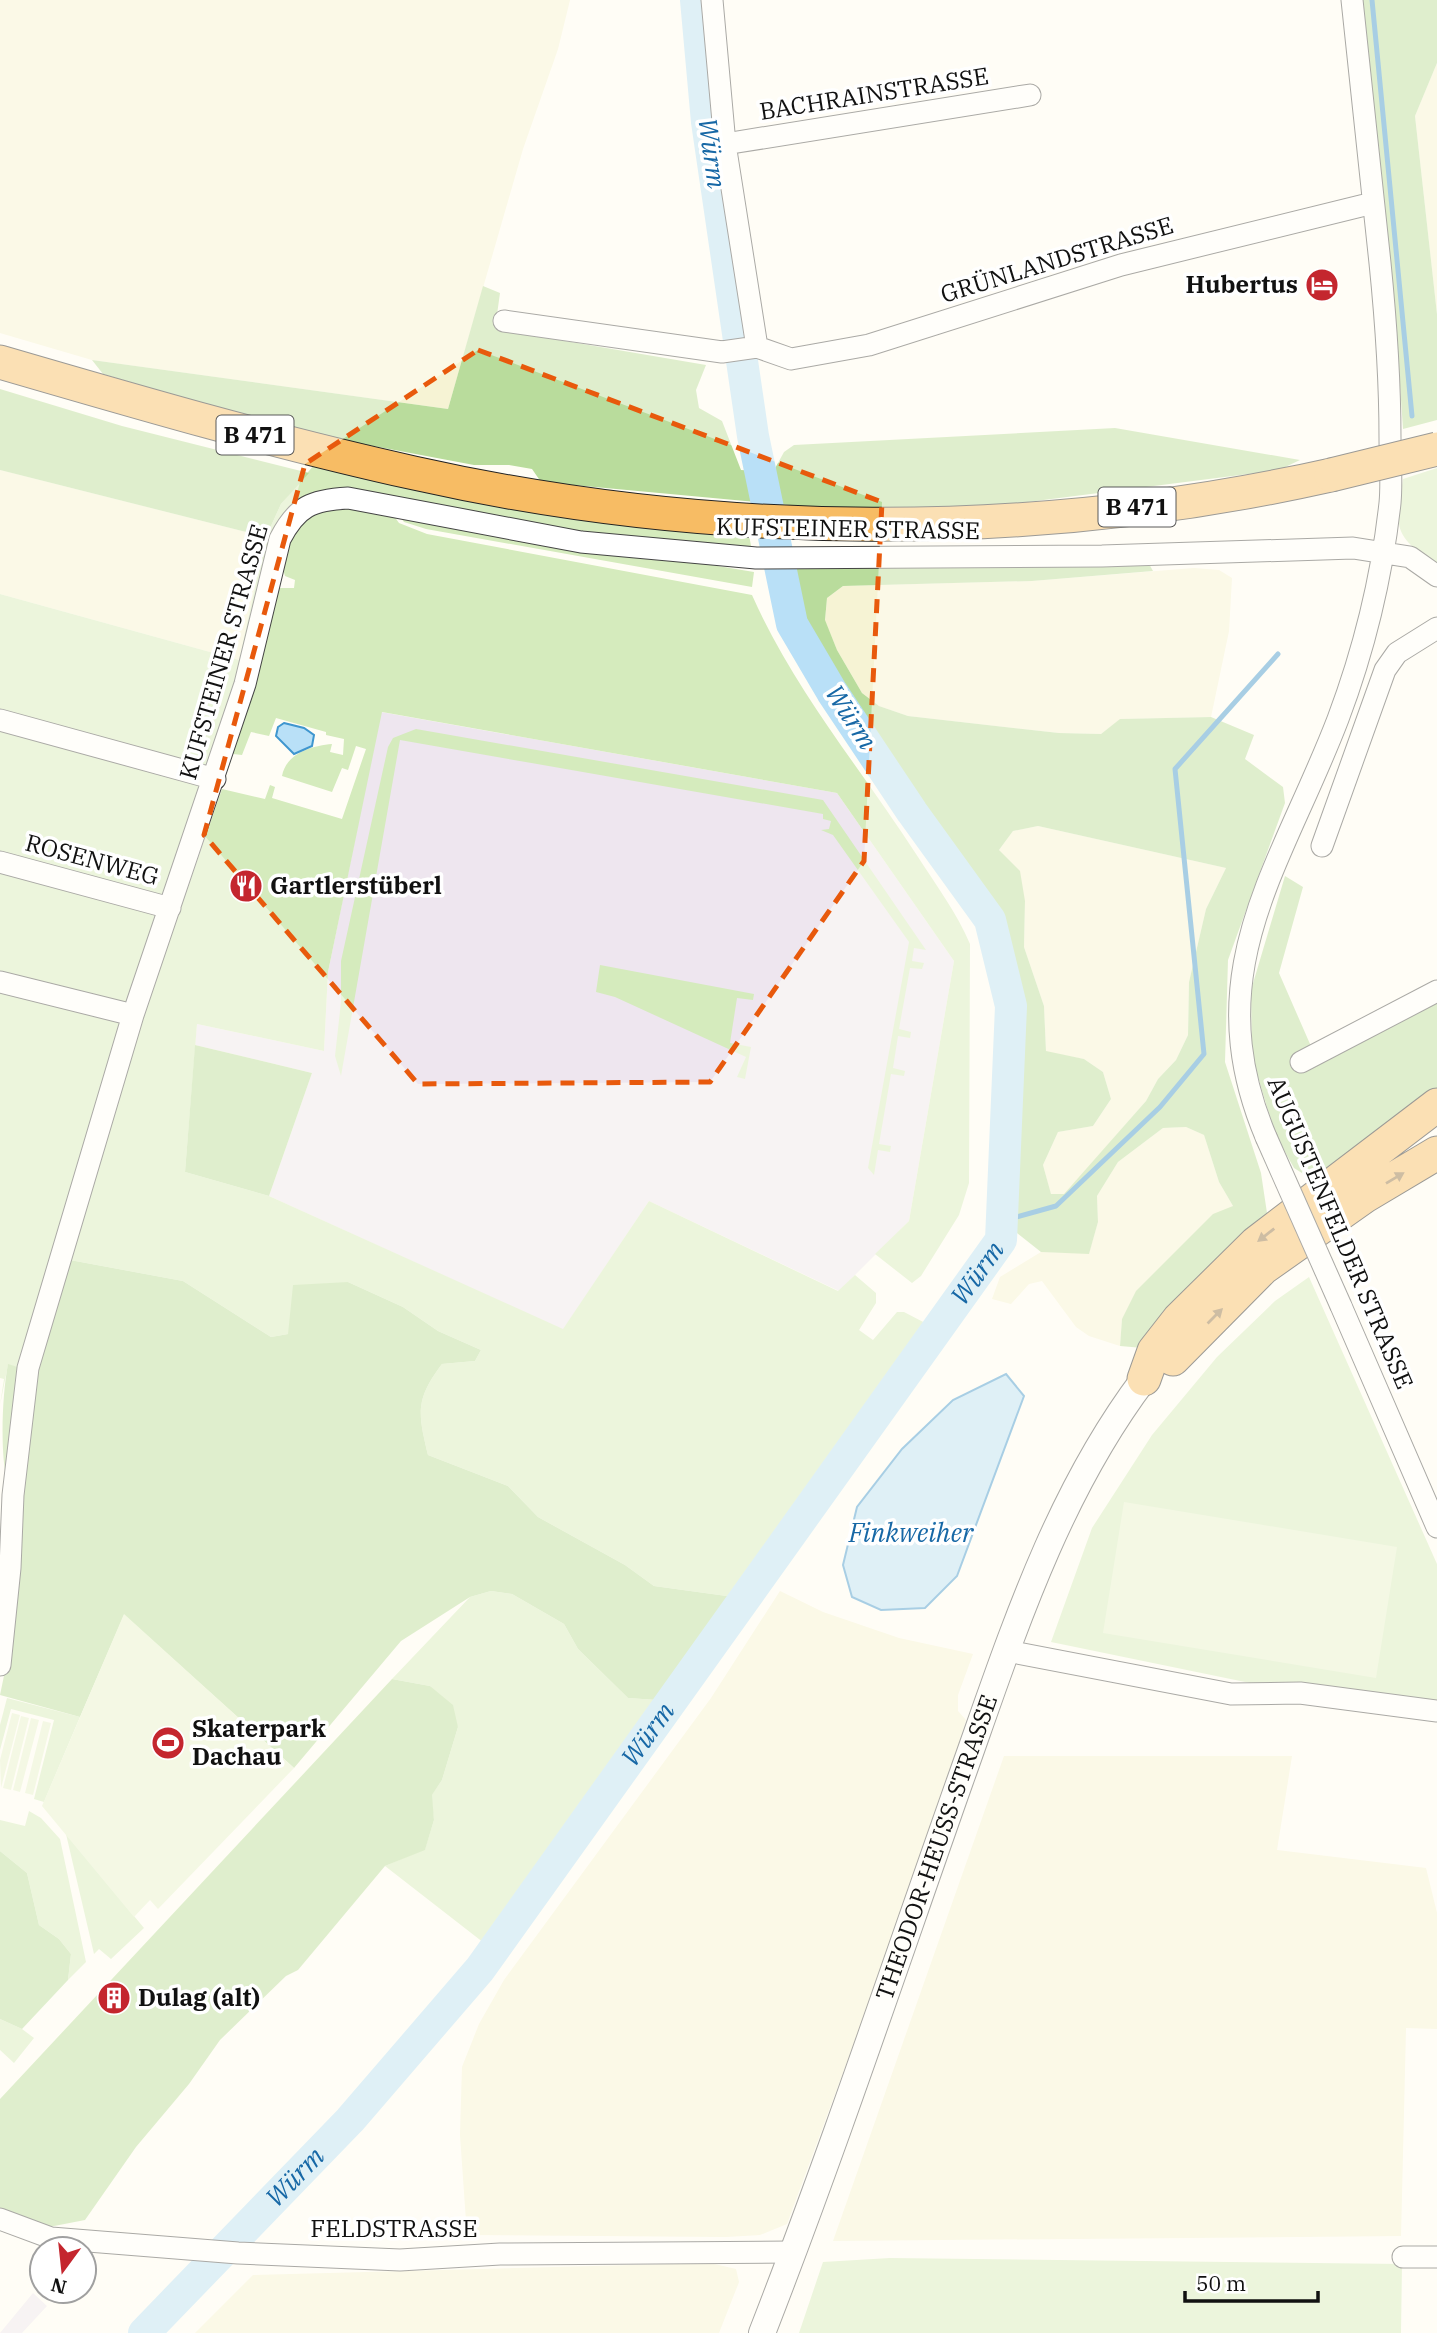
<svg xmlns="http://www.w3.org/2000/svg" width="1437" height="2333" font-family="'IBM Plex Serif',serif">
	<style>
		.industrial { fill: #eee6ef }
		.farmland { fill: #f6f3d4 }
		.green { fill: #d5ebbd }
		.forest { fill: #b9dc9c; fill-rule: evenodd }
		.pitch { fill: #e6f2cf }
		.water { fill: #b9e0f7; stroke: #3f96cf; stroke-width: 2 }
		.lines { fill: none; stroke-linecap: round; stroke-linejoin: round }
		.stream { stroke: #3f96cf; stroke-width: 5 }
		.river { stroke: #b9e0f7; stroke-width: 32 }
		.minor-casing { stroke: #444; stroke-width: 23 }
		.tertiary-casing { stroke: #444; stroke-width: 28 }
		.trunk-casing { stroke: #222; stroke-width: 35 }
		.minor { stroke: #fff; stroke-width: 21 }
		.tertiary { stroke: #fff; stroke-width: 26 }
		.trunk { stroke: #f7bc64; stroke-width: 33 }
		.minor-bridge-casing { stroke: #444; stroke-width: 23; stroke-linecap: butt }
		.trunk-bridge-casing { stroke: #222; stroke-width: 35; stroke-linecap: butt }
		.minor-bridge { stroke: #fff; stroke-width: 21 }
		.trunk-bridge { stroke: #f7bc64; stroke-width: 33 }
		.oneway { fill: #906f3f }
		.marked { fill: none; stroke: #e8590c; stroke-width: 5; stroke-dasharray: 14 9; stroke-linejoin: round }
		.labels { text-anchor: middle; stroke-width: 7; stroke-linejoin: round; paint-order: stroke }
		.shield { fill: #fff; stroke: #585858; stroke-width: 2 }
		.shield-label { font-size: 23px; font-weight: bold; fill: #111 }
		.street-label { font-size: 24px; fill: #111; stroke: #fff }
		.poi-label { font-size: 24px; font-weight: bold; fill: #111; stroke: #fff; text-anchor: start }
		.water-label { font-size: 26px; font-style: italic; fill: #1768a6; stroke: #fff }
	</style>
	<rect width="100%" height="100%" fill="#fffdf5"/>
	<path class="industrial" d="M 381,712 L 837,793 L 954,961 L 909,1221 L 839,1291 L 649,1201 L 563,1330 L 269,1196 L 312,1073 L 195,1045 L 197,1024 L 324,1051 L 328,972 Z
		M 33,2293 L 47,2306 L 22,2333 L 0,2333 Z"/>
	<path class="farmland" d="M 0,0 L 570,0 L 558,49 L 523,149 L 448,409 L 92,360 L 0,333 Z
		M 1437,63 L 1437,314 L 1415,116 Z
		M 0,470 L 266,537 L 239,660 L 0,594 Z
		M 1194,568 L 1219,570 L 1232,578 L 1229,631 L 1211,717 L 1121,719 L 1101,734 L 1059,733 L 908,716 L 879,706 L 862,693 L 837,650 L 825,621 L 827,598 L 843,586 L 1032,581 Z
		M 1038,826 L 1226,868 L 1206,909 L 1189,982 L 1188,1035 L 1176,1060 L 1158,1079 L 1146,1101 L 1065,1194 L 1051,1195 L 1043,1165 L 1058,1132 L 1093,1126 L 1111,1099 L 1103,1072 L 1084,1059 L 1046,1052 L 1044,1006 L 1024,947 L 1025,901 L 999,850 L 1013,831 Z
		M 1186,1127 L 1204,1135 L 1219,1182 L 1233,1206 L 1122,1319 L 1120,1346 L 1089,1336 L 1076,1327 L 1042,1281 L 1029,1284 L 1011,1304 L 992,1299 L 1000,1277 L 1041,1252 L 1089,1253 L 1098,1222 L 1097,1196 L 1118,1162 L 1163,1128 Z
		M 780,1591 L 823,1612 L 899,1638 L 973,1654 L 958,1695 L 958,1711 L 966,1720 L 933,1829 L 787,2224 L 760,2235 L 726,2237 L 467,2235 L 460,2135 L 462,2067 L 479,2024 L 504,1980 L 711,1698 Z
		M 1004,1756 L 1292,1756 L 1277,1850 L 1426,1868 L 1437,1913 L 1437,2029 L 1406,2028 L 1401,2236 L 833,2241 Z
		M 710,2263 L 736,2269 L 739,2282 L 719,2333 L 195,2333 L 253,2275 Z"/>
	<path class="green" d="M 314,465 L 749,535 L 752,551 L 614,537 L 332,491 L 303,497 L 285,512 L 270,540 L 242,662 L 18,1367 L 8,1365 L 0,1405 L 4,1379 L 0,1378 L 0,594 L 239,660 L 266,537 L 281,504 Z
		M 1437,468 L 1437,565 C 1393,535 1395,530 1403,479 Z
		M 331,506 L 391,512 L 399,523 L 427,534 L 752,595 C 794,690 862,770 918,857 C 936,885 957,913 970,944 L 969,1183 L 959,1215 L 921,1276 L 912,1283 L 875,1254 L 909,1221 L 954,961 L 837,793 L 382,712 L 328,972 L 324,1051 L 197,1024 L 185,1172 L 269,1196 L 563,1329 L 649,1201 L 838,1291 L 855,1275 L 876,1293 L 876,1303 L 859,1330 L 873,1340 L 897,1312 L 904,1312 L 929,1325 L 734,1597 L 654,1586 L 625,1565 L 538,1517 L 508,1486 L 428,1455 C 418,1413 415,1400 442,1364 L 475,1361 L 481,1350 L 438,1331 L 403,1307 L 348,1282 L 288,1334 L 271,1337 L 183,1281 L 70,1260 L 145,1011 L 222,789 L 265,799 L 270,785 L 275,787 L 272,798 L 342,819 L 366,749 L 356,746 L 348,770 L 342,768 L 332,792 L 282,776 C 286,754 310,746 332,744 L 330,752 L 343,755 L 344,739 L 326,735 L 326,732 L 276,718 L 269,736 L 251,732 L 242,755 L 233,754 L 230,763 L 228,760 L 276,588 L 294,588 L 295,580 L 285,576 L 280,559 L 297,522 Z
		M 397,513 L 754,572 L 752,587 L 426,529 L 404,522 Z
		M 416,729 L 823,800 L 926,950 L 914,948 L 912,961 L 924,963 L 922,969 L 910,968 L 899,1029 L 911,1032 L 910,1038 L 898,1036 L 893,1068 L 905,1071 L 904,1076 L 891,1074 L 879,1144 L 891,1146 L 890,1152 L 878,1150 L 874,1175 L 868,1168 L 909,942 L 833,835 L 821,830 L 829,829 L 831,821 L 823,819 L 823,814 L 400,740 L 341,1076 L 335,1056 L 341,1002 L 341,961 L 388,747 L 393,738 Z
		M 600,965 L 754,994 L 753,1000 L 737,998 L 730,1043 L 751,1047 L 745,1079 L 737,1077 L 746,1057 L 615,997 L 596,992 Z
		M 1309,1277 L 1437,1564 L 1437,1701 L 1250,1683 L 1051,1642 L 1092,1528 L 1152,1435 L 1217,1357 L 1275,1301 Z
		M 491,1591 L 512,1594 L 564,1624 L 578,1649 L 628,1698 L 657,1700 L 484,1943 L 385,1866 L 425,1849 L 434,1820 L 431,1796 L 442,1780 L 458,1727 L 430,1686 L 392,1679 L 470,1597 Z
		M 7,1698 L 80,1717 L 44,1802 L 34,1799 L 54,1720 L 11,1709 L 0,1750 L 0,1725 Z
		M 29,1811 L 41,1818 L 60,1839 L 86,1962 L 68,1980 L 71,1954 L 59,1939 L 39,1925 L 27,1873 L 0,1851 L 0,1820 L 25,1826 Z
		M 66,1834 L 144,1928 L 111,1959 L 99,1949 L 94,1954 Z
		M 0,2019 L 22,2029 L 34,2038 L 14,2063 L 0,2050 Z
		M 890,2258 L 1402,2264 L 1401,2333 L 799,2333 L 823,2262 Z"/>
	<path class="forest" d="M 1358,0 L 1437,0 L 1437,63 L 1415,116 L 1437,314 L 1437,420 L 1403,429 L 1397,342 Z
		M 483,286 L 500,293 L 495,329 L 706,365 L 696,390 L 699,408 L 722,421 L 741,470 L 773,472 L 784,452 L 794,445 L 1115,428 L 1300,460 L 1279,470 L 965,510 L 822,508 L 541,482 L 532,469 L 509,465 L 474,465 L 299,432 L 103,374 L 92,360 L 448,409 Z
		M 0,389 L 122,426 L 309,473 L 281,504 L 266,537 L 0,470 Z
		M 1144,555 L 1153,571 L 1032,581 L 843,586 L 827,598 L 825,620 L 837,650 L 862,693 L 879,706 L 908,716 L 1059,733 L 1101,734 L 1120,719 L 1211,717 L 1254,735 L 1245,759 L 1283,787 L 1285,803 L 1228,960 L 1225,1062 L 1261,1173 L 1267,1213 L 1202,1277 L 1143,1348 L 1120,1346 L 1122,1319 L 1136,1291 L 1213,1214 L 1233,1206 L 1219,1182 L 1204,1135 L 1186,1127 L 1163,1128 L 1118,1162 L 1097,1196 L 1098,1222 L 1089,1254 L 1041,1252 L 1002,1221 L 1011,1006 L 990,920 L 912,812 L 832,692 L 792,624 L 784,587 L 804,559 ZM 1038,826 L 1226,868 L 1206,909 L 1189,982 L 1188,1035 L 1176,1060 L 1158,1079 L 1146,1101 L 1064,1194 L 1051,1194 L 1043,1165 L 1058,1132 L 1093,1126 L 1111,1099 L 1103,1072 L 1084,1059 L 1046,1051 L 1044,1006 L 1024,947 L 1025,901 L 1020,871 L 999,850 L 1013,831 Z
		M 1285,876 L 1303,887 L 1279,973 L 1317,1060 L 1437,998 L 1437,1092 L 1313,1180 L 1294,1168 L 1275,1134 L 1252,1057 L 1251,990 Z
		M 195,1045 L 312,1073 L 269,1196 L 185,1172 Z
		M 70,1260 L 183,1281 L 271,1337 L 288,1334 L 293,1285 L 348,1282 L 403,1307 L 438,1331 L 481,1350 L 475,1361 L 442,1364 C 415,1400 418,1413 428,1455 L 508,1486 L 538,1517 L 625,1565 L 654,1586 L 734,1597 L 657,1700 L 628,1698 L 578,1649 L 564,1624 L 512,1594 L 491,1591 L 470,1597 L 401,1641 L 294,1768 L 124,1615 L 80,1717 L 0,1695 L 6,1666 L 21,1491 L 35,1369 Z
		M 8,1364 L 18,1367 L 7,1481 C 0,1454 2,1395 8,1364 Z
		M 392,1679 L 430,1686 L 453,1705 L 458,1727 L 442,1780 L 432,1795 L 434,1820 L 425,1850 L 385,1866 L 298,1970 L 286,1976 L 220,2040 L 189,2084 L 136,2147 L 85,2220 L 49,2227 L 0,2208 L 0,2099 Z
		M 0,1851 L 27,1873 L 39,1925 L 59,1939 L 71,1954 L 68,1980 L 22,2029 L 0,2019 Z"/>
	<path class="pitch" d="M 1124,1502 L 1397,1547 L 1376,1678 L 1103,1633 Z
		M 124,1614 L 294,1768 L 158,1909 L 150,1900 L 134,1917 L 42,1806 Z
		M 12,1713 L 20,1715 L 1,1788 L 0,1760 Z
		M 21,1716 L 29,1718 L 11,1790 L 3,1788 Z
		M 31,1718 L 39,1720 L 20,1792 L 13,1790 Z
		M 43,1721 L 51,1723 L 33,1795 L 25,1793 Z"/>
	<path class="water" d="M 284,723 L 304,728 L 314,735 L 312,746 L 294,754 L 276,736 L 278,727 Z
		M 1006,1374 L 1024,1396 L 957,1576 L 925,1608 L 881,1610 L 852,1597 L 843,1565 L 857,1507 L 902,1449 L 953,1400 Z"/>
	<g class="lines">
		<path class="stream" d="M 1372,0 L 1412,416
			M 1002,1221 L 1056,1206 L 1160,1107 L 1204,1054 L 1175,769 L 1278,654"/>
		<path class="river" id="s1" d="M 144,2333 L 350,2120 L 480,1969 L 1001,1240 L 1011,1006 L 990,920 L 912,812 L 832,692 L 792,624 L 753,436 L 707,122 L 696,0"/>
		<defs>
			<path id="minor" d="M 712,0 L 725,144 L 757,347
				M 725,144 L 1030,95
				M 504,321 L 722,352 L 757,347 L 791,359 L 869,345 L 1121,265 L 1373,203
				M 0,720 L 215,779
				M 1322,846 L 1385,670 L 1397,653 L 1437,628
				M 0,862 L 170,908
				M 0,982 L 133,1015
				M 1301,1062 L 1437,991
				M 1266,1137 C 1196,971 1281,868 1338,719 C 1364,650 1382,576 1390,503 C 1392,482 1390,460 1390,438 C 1390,379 1386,322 1380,263 C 1370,175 1362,88 1352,0
				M 1341,1306 L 1437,1527
				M 1007,1651 L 1231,1694 L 1300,1693 L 1437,1711
				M 0,1665 L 10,1568 L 13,1495 L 28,1368 L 133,1015 L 245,684 L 280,539 C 297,506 312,500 348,498 L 581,542 L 756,558 L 1102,556 L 1353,548 L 1410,557 L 1437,576
				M 0,2219 L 51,2238 L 238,2253 L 400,2260 L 500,2254 L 792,2252
				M 1403,2257 L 1437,2257"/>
			<g id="tertiary">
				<path id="s2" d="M 762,2333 C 833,2151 895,1965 960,1781 C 1010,1641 1054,1498 1144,1379"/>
			</g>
			<path id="trunk" d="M 0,362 C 137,402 274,442 414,473 C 713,540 1032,542 1331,475
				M 1173,1359 L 1263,1268 L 1365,1196 L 1437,1153
				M 1144,1379 L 1154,1351 L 1179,1319 L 1256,1243 L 1437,1105"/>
		</defs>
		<use href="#minor" class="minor-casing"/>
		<use href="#tertiary" class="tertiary-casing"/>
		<use href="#trunk" class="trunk-casing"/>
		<use href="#minor" class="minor"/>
		<use href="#tertiary" class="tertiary"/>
		<use href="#trunk" class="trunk"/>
		<defs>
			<path id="minor-bridge" d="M 1266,1137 L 1341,1306"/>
			<path id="trunk-bridge" d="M 1331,475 L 1437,449"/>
		</defs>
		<use href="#minor-bridge" class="minor-bridge-casing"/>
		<use href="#trunk-bridge" class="trunk-bridge-casing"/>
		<use href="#minor-bridge" class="minor-bridge"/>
		<use href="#trunk-bridge" class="trunk-bridge"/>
	</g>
	<defs><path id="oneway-solid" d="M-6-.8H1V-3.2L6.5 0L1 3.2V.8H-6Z" transform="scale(1.75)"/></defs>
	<g class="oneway">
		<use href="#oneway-solid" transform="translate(1395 1178) rotate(-31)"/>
		<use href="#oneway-solid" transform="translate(1266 1235) rotate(142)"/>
		<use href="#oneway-solid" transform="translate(1215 1316) rotate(-45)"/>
	</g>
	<path d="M0 0H1437V2333H0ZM 478,350 L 882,502 L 864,861 L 710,1082 L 418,1084 L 204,835 L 305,464 Z" fill="#fffdf5" fill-opacity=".55" fill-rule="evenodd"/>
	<path class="marked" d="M 478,350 L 882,502 L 864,861 L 710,1082 L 418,1084 L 204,835 L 305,464 Z"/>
	<defs>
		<symbol id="hotel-disc" viewBox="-11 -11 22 22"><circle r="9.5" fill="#c4262e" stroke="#fff"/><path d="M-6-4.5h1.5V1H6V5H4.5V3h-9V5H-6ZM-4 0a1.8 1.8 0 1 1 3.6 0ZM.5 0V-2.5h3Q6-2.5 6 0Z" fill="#fff"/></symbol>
		<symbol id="restaurant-disc" viewBox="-11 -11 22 22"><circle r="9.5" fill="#c4262e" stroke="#fff"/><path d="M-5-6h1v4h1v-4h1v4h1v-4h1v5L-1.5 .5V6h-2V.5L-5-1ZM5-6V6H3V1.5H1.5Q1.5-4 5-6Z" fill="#fff"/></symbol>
		<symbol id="stadium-disc" viewBox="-11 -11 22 22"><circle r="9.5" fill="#c4262e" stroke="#fff"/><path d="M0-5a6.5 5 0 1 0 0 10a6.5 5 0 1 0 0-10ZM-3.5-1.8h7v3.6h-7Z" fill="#fff"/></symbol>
		<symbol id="building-disc" viewBox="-11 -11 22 22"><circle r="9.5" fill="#c4262e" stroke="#fff"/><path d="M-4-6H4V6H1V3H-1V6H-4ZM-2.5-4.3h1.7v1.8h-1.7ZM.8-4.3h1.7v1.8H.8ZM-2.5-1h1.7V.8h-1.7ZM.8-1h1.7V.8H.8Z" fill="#fff"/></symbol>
	</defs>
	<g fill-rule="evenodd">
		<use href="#hotel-disc" x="1303" y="266" width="38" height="38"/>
		<use href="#restaurant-disc" x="227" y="867" width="38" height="38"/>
		<use href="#stadium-disc" x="149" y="1724" width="38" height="38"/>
		<use href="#building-disc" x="95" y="1979" width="38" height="38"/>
	</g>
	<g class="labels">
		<g class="shield">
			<rect x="216.5" y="415.5" width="77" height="39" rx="5"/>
			<rect x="1098.5" y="487.5" width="77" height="39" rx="5"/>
		</g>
		<g class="shield-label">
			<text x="255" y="443">B 471</text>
			<text x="1137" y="515">B 471</text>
		</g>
		<g class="street-label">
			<text transform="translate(874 94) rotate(-9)" y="8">BACHRAINSTRASSE</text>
			<text transform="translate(1057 260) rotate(-17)" y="8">GRÜNLANDSTRASSE</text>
			<text transform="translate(848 529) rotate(1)" y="8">KUFSTEINER STRASSE</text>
			<text transform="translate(224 652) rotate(-74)" y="8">KUFSTEINER STRASSE</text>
			<text transform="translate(92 860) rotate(15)" y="8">ROSENWEG</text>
			<text transform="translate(1340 1233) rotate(67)" y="8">AUGUSTENFELDER STRASSE</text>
			<text dy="8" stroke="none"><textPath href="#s2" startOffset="516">THEODOR-HEUSS-STRASSE</textPath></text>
			<text x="394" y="2237">FELDSTRASSE</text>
		</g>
		<g class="poi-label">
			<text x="1298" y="293" text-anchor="end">Hubertus</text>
			<text x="270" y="894">Gartlerstüberl</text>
			<text x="192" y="1737">Skaterpark<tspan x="192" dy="28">Dachau</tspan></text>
			<text x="138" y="2006">Dulag (alt)</text>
		</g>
		<g class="water-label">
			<text transform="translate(712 153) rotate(82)" y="9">Würm</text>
			<text transform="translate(851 717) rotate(57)" y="9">Würm</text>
			<text dy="9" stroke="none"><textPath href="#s1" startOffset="1351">Würm</textPath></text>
			<text x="911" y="1542">Finkweiher</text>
			<text dy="9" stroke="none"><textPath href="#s1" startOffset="784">Würm</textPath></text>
			<text dy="9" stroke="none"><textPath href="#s1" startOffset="217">Würm</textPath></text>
		</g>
	</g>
	<g transform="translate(63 2270) rotate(195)"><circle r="33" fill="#ffffff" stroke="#a0a0a0" stroke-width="2"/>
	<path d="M0-5L12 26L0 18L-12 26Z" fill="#c4262e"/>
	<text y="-10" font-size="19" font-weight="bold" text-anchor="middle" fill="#111111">N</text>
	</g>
	<path d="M1185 2291v10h133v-10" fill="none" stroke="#111111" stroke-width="3.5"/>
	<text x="1196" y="2291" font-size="21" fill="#111111" stroke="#ffffff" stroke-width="5" paint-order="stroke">50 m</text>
</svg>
